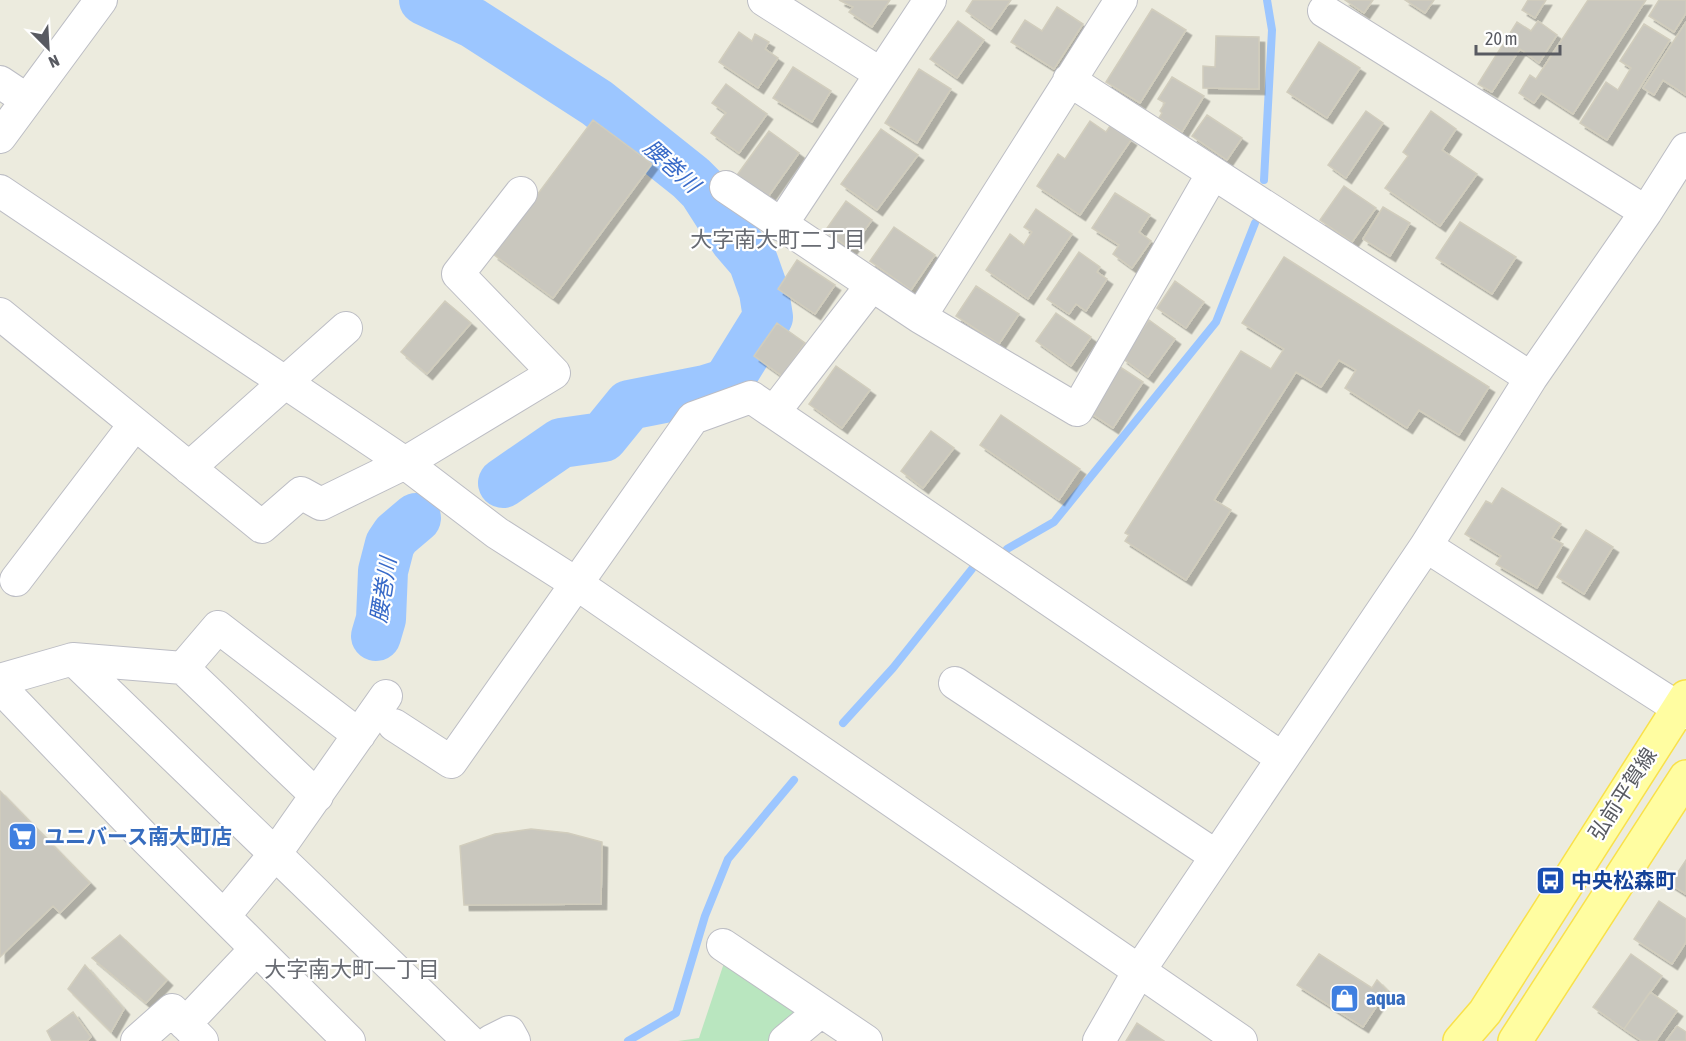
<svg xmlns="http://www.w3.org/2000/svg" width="1686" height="1041" font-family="'Asap Condensed','Noto Sans JP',sans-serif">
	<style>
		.green { fill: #b9e6bf }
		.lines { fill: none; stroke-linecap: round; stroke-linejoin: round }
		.stream { stroke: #9cc6ff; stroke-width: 8 }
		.river { stroke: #9cc6ff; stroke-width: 50 }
		.building { fill: #c9c7be; stroke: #d1cdbd; stroke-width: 1.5; filter: url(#shadow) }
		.minor-casing { stroke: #bcbdc4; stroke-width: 34 }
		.major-casing { stroke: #f9e14a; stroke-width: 36 }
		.minor { stroke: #fff; stroke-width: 32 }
		.major { stroke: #fffda1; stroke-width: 33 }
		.labels { text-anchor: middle; stroke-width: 4.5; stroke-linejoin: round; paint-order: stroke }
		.street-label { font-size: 21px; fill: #585a61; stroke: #fff }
		.shop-label { font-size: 21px; font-weight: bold; fill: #366cbe; stroke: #fff; text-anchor: start }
		.transit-label { font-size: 21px; font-weight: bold; fill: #164399; stroke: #fff; text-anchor: start }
		.water-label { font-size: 22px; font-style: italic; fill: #386ac8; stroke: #fff }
		.neighbourhood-label { font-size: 22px; fill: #696c73; stroke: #fff }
	</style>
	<defs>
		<filter id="shadow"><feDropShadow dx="5.5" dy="5.5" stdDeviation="0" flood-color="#0004"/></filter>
	</defs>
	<rect width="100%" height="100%" fill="#ecebde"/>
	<path class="green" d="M 724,963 L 806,1021 L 780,1041 L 678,1041 L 699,1038 Z"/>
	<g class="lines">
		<path class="stream" d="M 1264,180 L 1272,30 L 1267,0
			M 1007,549 L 1054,522 L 1216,322 L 1255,223
			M 843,723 L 893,668 L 972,569
			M 628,1041 L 676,1013 L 705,916 L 728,859 L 794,780"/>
		<path class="river" d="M 424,0 L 473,23 L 597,103 L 691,178 L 703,190 L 735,240 L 753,261 L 764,292 L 768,317 L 729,380 L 721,385 L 705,390 L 629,405 L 603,437 L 561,443 L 503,483
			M 376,636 L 381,619 L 383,571 L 390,544 L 396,535 L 416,518"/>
	</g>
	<path class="building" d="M 839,0 L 890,0 L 872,27 L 849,12 L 853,7 Z
		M 973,0 L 1011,0 L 991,29 L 966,11 Z
		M 1345,0 L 1373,0 L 1364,13 Z
		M 1405,0 L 1434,0 L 1425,13 Z
		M 1528,0 L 1546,0 L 1535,18 L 1522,10 Z
		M 1588,0 L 1646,0 L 1573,114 L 1541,93 L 1534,103 L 1519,93 L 1530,75 L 1536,79 Z
		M 1659,0 L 1686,0 L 1686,13 L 1674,32 L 1649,16 Z
		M 1057,7 L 1083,24 L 1054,69 L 1011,42 L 1025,20 L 1042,31 Z
		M 1152,9 L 1186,30 L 1140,103 L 1106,82 Z
		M 958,21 L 984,40 L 957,78 L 930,59 Z
		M 1538,21 L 1557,35 L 1539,63 L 1520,49 L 1492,92 L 1478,84 L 1517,22 L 1531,31 Z
		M 1686,22 L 1686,95 L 1663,80 L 1654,95 L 1643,88 Z
		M 1644,24 L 1670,40 L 1607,140 L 1580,123 L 1606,82 L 1618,90 L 1631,68 L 1620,61 Z
		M 739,32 L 752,41 L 755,34 L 769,42 L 765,49 L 778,58 L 758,88 L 719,62 Z
		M 1216,36 L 1259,37 L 1259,89 L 1203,88 L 1203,66 L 1215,67 Z
		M 1319,42 L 1360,68 L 1327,118 L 1287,92 Z
		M 793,67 L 831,91 L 812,122 L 773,98 Z
		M 919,69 L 951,89 L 917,143 L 885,123 Z
		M 1172,77 L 1204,96 L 1182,132 L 1159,118 L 1162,113 L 1160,111 L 1165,103 L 1158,99 Z
		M 726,84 L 767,114 L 739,153 L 711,133 L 726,113 L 712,103 Z
		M 1366,111 L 1383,123 L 1346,178 L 1328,165 Z
		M 1431,111 L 1456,129 L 1442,150 L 1477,174 L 1440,226 L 1385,188 L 1408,156 L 1403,152 Z
		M 1207,115 L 1242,138 L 1227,160 L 1192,136 Z
		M 593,120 L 652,164 L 553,298 L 493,254 Z
		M 1090,121 L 1106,132 L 1110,126 L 1131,140 L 1080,215 L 1037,186 L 1058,154 L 1065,159 Z
		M 881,129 L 918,155 L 877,210 L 841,184 Z
		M 769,131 L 799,153 L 768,197 L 737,175 Z
		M 1344,186 L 1376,208 L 1352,242 L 1320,220 Z
		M 1115,193 L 1150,215 L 1139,232 L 1151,241 L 1132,268 L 1113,254 L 1119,245 L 1092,228 Z
		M 846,201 L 872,220 L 851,249 L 825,231 Z
		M 1383,207 L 1410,223 L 1390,256 L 1363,239 Z
		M 1036,209 L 1072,234 L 1028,299 L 986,270 L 1010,234 L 1024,245 L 1032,232 L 1024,227 Z
		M 1460,222 L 1516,257 L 1492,294 L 1436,258 Z
		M 894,227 L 935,255 L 911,290 L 870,261 Z
		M 1079,252 L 1100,267 L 1097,272 L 1107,279 L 1086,311 L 1076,304 L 1069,314 L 1047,299 Z
		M 1284,257 L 1489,387 L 1459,435 L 1419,410 L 1407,428 L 1345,388 L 1356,370 L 1339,360 L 1321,387 L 1296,372 L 1214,500 L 1231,510 L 1186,580 L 1125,541 L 1129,535 L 1125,533 L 1241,351 L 1271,369 L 1284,349 L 1242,323 Z
		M 797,260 L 835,285 L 815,314 L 778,289 Z
		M 1175,281 L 1204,302 L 1186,328 L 1157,308 Z
		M 976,286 L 1019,314 L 999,344 L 956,316 Z
		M 445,301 L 471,323 L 427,374 L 401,352 Z
		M 1056,313 L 1091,337 L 1071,366 L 1036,341 Z
		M 1149,320 L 1175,339 L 1148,377 L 1122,358 Z
		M 777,323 L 805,343 L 782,376 L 754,356 Z
		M 1114,363 L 1143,382 L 1113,428 L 1084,409 Z
		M 836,366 L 870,390 L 842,428 L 809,404 Z
		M 1001,415 L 1080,469 L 1059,500 L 980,445 Z
		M 931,431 L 954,448 L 923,488 L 901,471 Z
		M 1502,488 L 1561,524 L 1552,538 L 1563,544 L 1537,588 L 1496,564 L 1501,556 L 1465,534 L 1486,501 L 1492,504 Z
		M 1586,530 L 1613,547 L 1584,594 L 1557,577 Z
		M 0,791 L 90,883 L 60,913 L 53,906 L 0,957 Z
		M 531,829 L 568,833 L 602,842 L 601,904 L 464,905 L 460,846 L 495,834 Z
		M 1686,860 L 1686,894 L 1670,884 Z
		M 1659,901 L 1686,919 L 1686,942 L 1672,964 L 1634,939 Z
		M 120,935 L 167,980 L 146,1003 L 92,958 Z
		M 1319,954 L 1372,988 L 1377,980 L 1387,990 L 1363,1027 L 1297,985 Z
		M 1631,954 L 1662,976 L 1624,1029 L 1593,1007 Z
		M 85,965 L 124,1009 L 111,1032 L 68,989 Z
		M 1650,992 L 1677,1011 L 1656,1041 L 1642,1041 L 1624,1029 Z
		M 73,1012 L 91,1037 L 87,1041 L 52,1041 L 47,1031 Z
		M 1137,1023 L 1164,1041 L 1126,1041 Z
		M 1677,1026 L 1686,1032 L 1686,1041 L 1666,1041 Z"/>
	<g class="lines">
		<defs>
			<path id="minor" d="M 764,0 L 881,74
				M 1324,11 L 1646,212
				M 1069,80 L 1531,378
				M 0,82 L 27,100
				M 0,137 L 101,0
				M 726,187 L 872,285
				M 0,191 L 405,463 L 497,533 L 577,584 L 1241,1041
				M 781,225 L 930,0
				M 0,314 L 262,527 L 301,493 L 321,504 L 405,463 L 554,373 L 458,274 L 521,193
				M 920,317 L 1077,410 L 1213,173
				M 774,412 L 872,285 L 920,317 L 1121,0
				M 189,468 L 346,328
				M 1426,546 L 1686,713
				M 16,580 L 135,424
				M 73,659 L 183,668
				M 0,680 L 73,659 L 469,1041
				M 955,683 L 1216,856
				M 0,687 L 142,835 L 349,1041
				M 394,725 L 451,762 L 693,418 L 751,397 L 1282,758
				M 317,796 L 183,668 L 218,627 L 359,735
				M 224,916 L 275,854 L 386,696
				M 723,945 L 866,1041
				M 185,1024 L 256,949
				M 137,1041 L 172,1010 L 202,1041
				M 491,1041 L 509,1032 L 514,1041
				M 785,1041 L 821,1011
				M 1099,1041 L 1139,971 L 1426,546 L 1531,378 L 1646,212 L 1686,149"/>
			<path id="major" d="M 1460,1041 L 1485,1012 L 1686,697
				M 1515,1041 L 1686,777"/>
		</defs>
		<use href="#minor" class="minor-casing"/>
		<use href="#major" class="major-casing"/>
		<use href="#minor" class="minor"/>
		<use href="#major" class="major"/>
	</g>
	<defs>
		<symbol id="supermarket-square" viewBox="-11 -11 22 22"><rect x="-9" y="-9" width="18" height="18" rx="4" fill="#3f7fe0" stroke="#fff"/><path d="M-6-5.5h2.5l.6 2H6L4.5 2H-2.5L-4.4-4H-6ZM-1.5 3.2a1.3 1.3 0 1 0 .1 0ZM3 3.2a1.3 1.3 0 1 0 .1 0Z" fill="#fff"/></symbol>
		<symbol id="bus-square" viewBox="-11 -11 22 22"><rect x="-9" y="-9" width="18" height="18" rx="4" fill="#1a4fb4" stroke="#fff"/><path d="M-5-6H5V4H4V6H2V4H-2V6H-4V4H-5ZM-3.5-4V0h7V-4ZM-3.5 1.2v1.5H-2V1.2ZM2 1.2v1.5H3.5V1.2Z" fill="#fff"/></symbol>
		<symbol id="shop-square" viewBox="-11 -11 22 22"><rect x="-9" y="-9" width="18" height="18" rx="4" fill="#3f7fe0" stroke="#fff"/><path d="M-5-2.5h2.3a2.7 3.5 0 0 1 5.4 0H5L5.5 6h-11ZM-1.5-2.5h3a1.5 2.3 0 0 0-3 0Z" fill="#fff"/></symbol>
	</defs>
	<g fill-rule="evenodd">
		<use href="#supermarket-square" x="6" y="820" width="33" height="33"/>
		<use href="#bus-square" x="1534" y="864" width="33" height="33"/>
		<use href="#shop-square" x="1328" y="982" width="33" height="33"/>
	</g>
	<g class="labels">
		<g class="street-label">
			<text transform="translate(1623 794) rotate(-57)" y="7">弘前平賀線</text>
		</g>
		<g class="shop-label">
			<text x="44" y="844">ユニバース南大町店</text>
			<text x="1366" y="1005">aqua</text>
		</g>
		<g class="transit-label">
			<text x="1571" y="888">中央松森町</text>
		</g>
		<g class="water-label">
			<text transform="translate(672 166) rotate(42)" y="8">腰巻川</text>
			<text transform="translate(383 590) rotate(-81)" y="8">腰巻川</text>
		</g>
		<g class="neighbourhood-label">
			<text x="778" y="247">大字南大町二丁目</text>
			<text x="352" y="977">大字南大町一丁目</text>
		</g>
	</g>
	<g transform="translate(48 48) rotate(156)" stroke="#ffffff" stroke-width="4.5" paint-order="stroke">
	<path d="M0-4.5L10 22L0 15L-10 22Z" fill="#585a61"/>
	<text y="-9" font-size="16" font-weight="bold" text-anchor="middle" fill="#585a61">N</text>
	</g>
	<path d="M1476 45v9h84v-9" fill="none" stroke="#585a61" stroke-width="3"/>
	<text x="1485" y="45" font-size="18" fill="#585a61" stroke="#ffffff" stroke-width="4.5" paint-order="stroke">20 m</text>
</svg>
